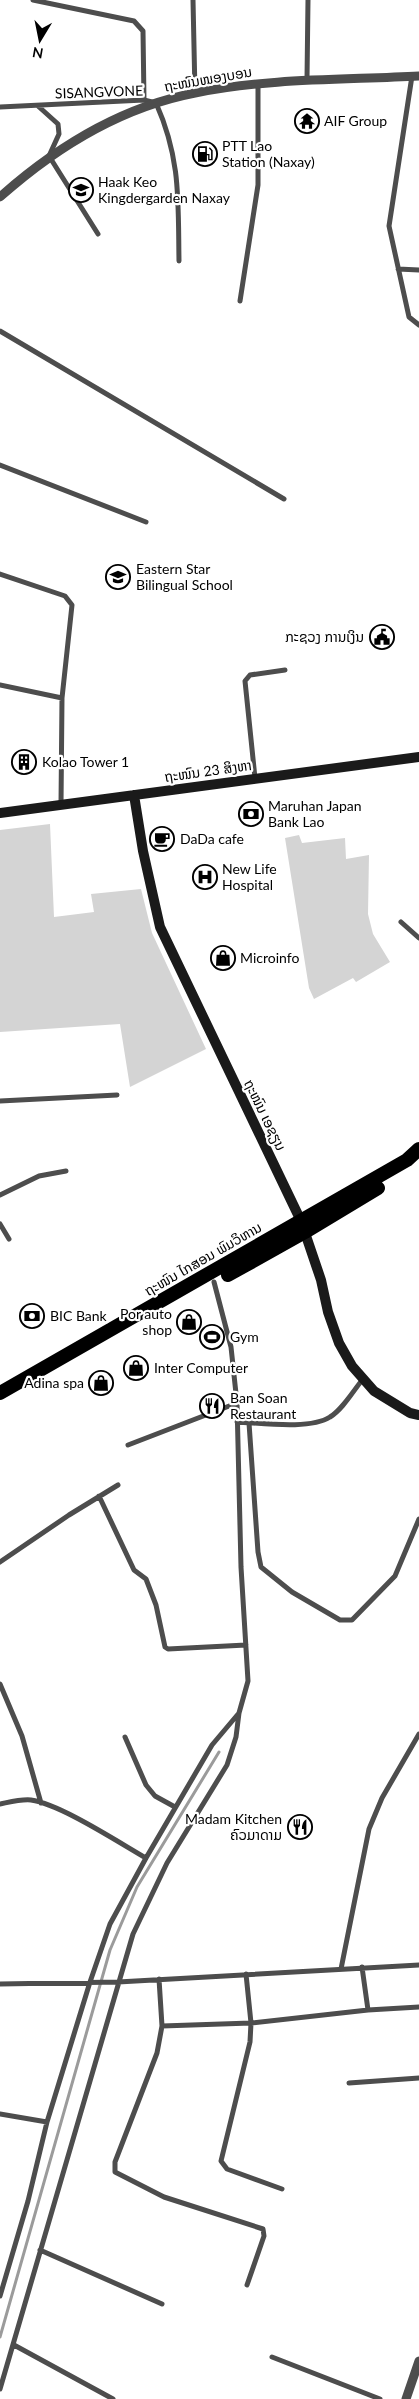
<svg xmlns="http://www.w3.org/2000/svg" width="419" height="2399" font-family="Lato,'Noto Sans Lao',sans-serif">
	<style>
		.green { fill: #d4d4d4 }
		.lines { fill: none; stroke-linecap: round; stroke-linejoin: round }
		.stream { stroke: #9b9b9b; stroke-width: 3 }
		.minor { stroke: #4d4d4d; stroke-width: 5 }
		.tertiary { stroke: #4d4d4d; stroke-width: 9 }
		.secondary { stroke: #1a1a1a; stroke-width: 10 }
		.trunk { stroke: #000; stroke-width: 14 }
		.labels { text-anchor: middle; stroke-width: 4.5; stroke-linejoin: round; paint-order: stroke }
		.street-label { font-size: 14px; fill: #000; stroke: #fff }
		.poi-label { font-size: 14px; fill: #000; stroke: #fff; text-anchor: start }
	</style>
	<rect width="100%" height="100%" fill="#fff"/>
	<path class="green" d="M 50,824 L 54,917 L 94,912 L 91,894 L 141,889 L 152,933 L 206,1049 L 130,1087 L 120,1024 L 0,1032 L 0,830 Z
		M 299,835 L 302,843 L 345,838 L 346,859 L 369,855 L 368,914 L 373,934 L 390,962 L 356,982 L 353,978 L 314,999 L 309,988 L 285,838 Z"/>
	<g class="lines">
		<path class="stream" d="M 0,2337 L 110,1950 L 137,1887 L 219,1752"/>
		<path class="minor" d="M 33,0 L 134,21 L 143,31 L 144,100
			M 193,0 L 195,93
			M 412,76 L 389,226 L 409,317 L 419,325
			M 307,79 L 308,0
			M 38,106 L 58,124 L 59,134 L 49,156 L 98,234
			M 0,107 L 144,100 L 156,103 C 181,159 178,201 179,261
			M 398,269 L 419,270
			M 240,301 L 258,185 L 258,84
			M 0,331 L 284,499
			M 0,465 L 146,522
			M 0,574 L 65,596 L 72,605 L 62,698 L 61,805
			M 0,685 L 62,698
			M 255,778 L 245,681 L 250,675 L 285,670
			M 401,922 L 419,938
			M 0,1101 L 117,1095
			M 0,1195 L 39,1176 L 66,1171
			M 0,1224 L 9,1239
			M 237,1422 C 261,1423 310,1430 330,1417 C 343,1409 353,1391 363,1379
			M 249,1423 L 258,1552 L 261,1567 L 292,1592 L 340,1620 L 352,1620 L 395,1576 L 419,1519
			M 128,1445 L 237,1403
			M 99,1496 L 134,1570 L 146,1579 L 156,1605 L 165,1647 L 168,1649 L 246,1645
			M 0,1562 L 69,1515 L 118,1485
			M 0,1684 L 22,1736 L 41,1803
			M 125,1737 L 146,1785 L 155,1796 L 175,1807
			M 0,1804 C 10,1802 21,1799 31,1800 C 60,1804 118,1842 146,1858
			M 362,1967 L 368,2010
			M 341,1969 L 369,1829 L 382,1798 L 419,1734
			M 246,1974 L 251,2023 L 250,2042 L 221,2161 L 227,2169 L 282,2189
			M 159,1979 L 162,2026 L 157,2053 L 115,2162 L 115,2172 L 164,2197 L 263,2229 L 264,2236 L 247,2285
			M 0,1984 L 118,1982 L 419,1965
			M 162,2026 L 251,2023 L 368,2010 L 419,2007
			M 349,2083 L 419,2078
			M 0,2114 L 47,2122
			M 40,2250 L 162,2304
			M 0,2296 L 28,2201 L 47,2122 L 90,1982 L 110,1924 L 146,1858 L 212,1745 L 239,1713
			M 14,2345 L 113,2399
			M 272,2357 L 380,2399
			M 0,2389 L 133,1934 L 167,1863 L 227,1765 L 236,1737 L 239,1713 L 248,1681 L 241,1567 L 237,1403 L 231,1347 L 214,1282"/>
		<path class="tertiary" d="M 0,197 C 55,148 122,107 195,93 C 269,78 344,80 419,76
			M 406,2399 L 419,2361"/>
		<path class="secondary" d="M 134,795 L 143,851 L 160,927 L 301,1221 L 321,1280 L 328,1312 L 339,1343 L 352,1366 L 374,1391 L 410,1413 L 419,1415
			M 0,813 L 419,757"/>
		<path class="trunk" d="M 228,1275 L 305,1232 L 378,1188
			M 0,1393 L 407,1160 L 419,1149"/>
	</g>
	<defs>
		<symbol id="temple-ring" viewBox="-11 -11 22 22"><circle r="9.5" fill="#fff" stroke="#000" stroke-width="1.5"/><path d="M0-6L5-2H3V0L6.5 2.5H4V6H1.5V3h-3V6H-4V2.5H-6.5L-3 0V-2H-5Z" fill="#000"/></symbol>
		<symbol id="fuel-ring" viewBox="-11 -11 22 22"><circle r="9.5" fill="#fff" stroke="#000" stroke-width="1.5"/><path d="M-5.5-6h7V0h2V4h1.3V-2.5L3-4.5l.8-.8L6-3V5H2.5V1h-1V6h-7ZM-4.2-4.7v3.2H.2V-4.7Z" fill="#000"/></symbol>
		<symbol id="school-ring" viewBox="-11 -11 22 22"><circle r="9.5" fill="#fff" stroke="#000" stroke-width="1.5"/><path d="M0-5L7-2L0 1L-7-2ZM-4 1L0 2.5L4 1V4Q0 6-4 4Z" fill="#000"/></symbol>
		<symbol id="civic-ring" viewBox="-11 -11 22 22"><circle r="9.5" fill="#fff" stroke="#000" stroke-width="1.5"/><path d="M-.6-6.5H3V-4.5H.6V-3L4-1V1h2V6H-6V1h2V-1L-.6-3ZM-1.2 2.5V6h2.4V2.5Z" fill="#000"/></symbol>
		<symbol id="building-ring" viewBox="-11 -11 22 22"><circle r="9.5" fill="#fff" stroke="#000" stroke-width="1.5"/><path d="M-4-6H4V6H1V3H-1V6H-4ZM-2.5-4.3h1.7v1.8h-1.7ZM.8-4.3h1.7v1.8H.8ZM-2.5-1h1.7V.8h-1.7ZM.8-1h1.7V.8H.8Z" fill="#000"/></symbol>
		<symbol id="bank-ring" viewBox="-11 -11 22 22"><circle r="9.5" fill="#fff" stroke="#000" stroke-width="1.5"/><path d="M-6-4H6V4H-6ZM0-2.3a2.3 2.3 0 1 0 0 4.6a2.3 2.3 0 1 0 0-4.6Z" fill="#000"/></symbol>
		<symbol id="cafe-ring" viewBox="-11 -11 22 22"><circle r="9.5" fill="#fff" stroke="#000" stroke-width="1.5"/><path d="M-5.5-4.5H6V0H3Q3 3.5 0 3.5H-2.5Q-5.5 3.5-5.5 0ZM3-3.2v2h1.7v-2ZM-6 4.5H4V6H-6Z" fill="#000"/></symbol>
		<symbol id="hospital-ring" viewBox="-11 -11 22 22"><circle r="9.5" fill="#fff" stroke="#000" stroke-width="1.5"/><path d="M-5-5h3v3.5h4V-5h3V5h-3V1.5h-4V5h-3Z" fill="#000"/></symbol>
		<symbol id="shop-ring" viewBox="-11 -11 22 22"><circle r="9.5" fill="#fff" stroke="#000" stroke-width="1.5"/><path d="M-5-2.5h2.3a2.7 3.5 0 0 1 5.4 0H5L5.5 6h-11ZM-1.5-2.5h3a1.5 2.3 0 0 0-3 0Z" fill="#000"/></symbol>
		<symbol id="stadium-ring" viewBox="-11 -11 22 22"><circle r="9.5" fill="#fff" stroke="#000" stroke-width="1.5"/><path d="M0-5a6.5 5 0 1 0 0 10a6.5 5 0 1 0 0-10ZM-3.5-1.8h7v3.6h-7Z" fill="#000"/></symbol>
		<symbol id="restaurant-ring" viewBox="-11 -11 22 22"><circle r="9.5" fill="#fff" stroke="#000" stroke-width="1.5"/><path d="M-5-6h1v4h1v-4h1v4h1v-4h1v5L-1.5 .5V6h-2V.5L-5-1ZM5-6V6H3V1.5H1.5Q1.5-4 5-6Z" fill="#000"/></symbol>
	</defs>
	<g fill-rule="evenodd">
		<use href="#temple-ring" x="293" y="107" width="28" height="28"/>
		<use href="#fuel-ring" x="191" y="140" width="28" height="28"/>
		<use href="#school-ring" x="67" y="176" width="28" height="28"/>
		<use href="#school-ring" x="104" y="563" width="28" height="28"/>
		<use href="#civic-ring" x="368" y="623" width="28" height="28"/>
		<use href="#building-ring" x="10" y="748" width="28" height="28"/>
		<use href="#bank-ring" x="237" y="800" width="28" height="28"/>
		<use href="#cafe-ring" x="148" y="825" width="28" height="28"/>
		<use href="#hospital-ring" x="191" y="863" width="28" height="28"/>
		<use href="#shop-ring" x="209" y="944" width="28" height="28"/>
		<use href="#bank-ring" x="18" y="1302" width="28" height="28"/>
		<use href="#shop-ring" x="175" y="1308" width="28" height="28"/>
		<use href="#stadium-ring" x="198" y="1323" width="28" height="28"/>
		<use href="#shop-ring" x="122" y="1354" width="28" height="28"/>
		<use href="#shop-ring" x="87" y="1369" width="28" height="28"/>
		<use href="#restaurant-ring" x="198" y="1392" width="28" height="28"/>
		<use href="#restaurant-ring" x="286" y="1813" width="28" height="28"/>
	</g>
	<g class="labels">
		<g class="street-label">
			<text transform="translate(208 79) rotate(-10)" y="5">ຖະໜົນໜອງບອນ</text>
			<text transform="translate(99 92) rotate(-2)" y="5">SISANGVONE</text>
			<text transform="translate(208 771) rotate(-8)" y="5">ຖະໜົນ 23 ສິງຫາ</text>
			<text transform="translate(265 1115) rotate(64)" y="5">ຖະໜົນ ເອຊຽນ</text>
			<text transform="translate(203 1259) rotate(-30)" y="5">ຖະໜົນ ໄກສອນ ພົມວິຫານ</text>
		</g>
		<g class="poi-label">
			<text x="324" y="126">AIF Group</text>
			<text x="222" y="151">PTT Lao<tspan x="222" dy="16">Station (Naxay)</tspan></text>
			<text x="98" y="187">Haak Keo<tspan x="98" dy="16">Kingdergarden Naxay</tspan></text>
			<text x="136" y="574">Eastern Star<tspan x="136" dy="16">Bilingual School</tspan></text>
			<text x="364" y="642" text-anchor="end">ກະຊວງ ການເງິນ</text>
			<text x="42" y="767">Kolao Tower 1</text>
			<text x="268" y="811">Maruhan Japan<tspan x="268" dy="16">Bank Lao</tspan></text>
			<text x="180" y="844">DaDa cafe</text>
			<text x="222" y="874">New Life<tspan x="222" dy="16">Hospital</tspan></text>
			<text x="240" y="963">Microinfo</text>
			<text x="172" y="1319" text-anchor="end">Por auto<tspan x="172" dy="16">shop</tspan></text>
			<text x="50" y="1321">BIC Bank</text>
			<text x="230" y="1342">Gym</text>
			<text x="154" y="1373">Inter Computer</text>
			<text x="84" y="1388" text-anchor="end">Adina spa</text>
			<text x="230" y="1403">Ban Soan<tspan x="230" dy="16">Restaurant</tspan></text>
			<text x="282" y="1824" text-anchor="end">Madam Kitchen<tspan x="282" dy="16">ຄົວມາດາມ</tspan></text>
		</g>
	</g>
	<g transform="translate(40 40) rotate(190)" stroke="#ffffff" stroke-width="4" paint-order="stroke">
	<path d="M0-4L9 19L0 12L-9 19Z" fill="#000000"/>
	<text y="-8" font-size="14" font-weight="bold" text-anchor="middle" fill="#000000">N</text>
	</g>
</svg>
